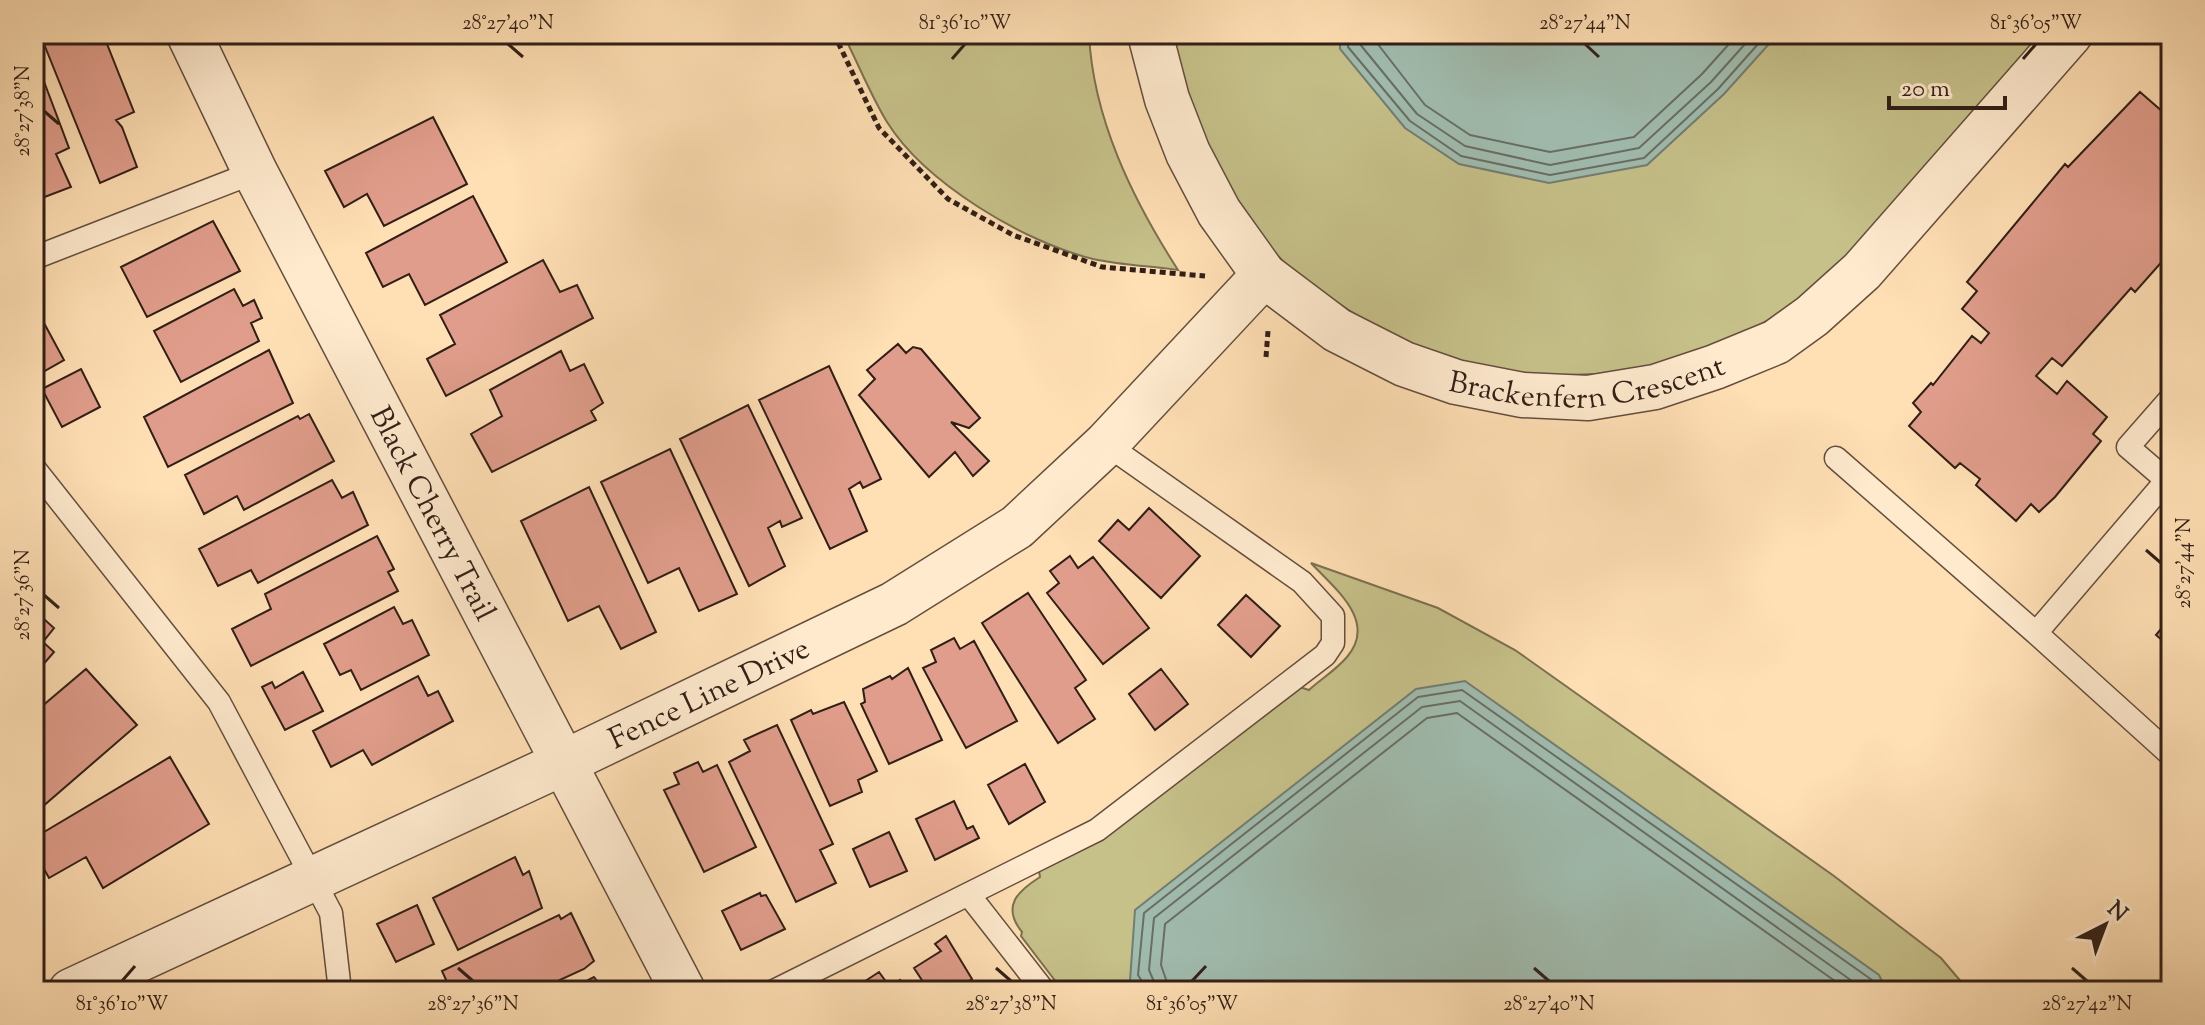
<svg xmlns="http://www.w3.org/2000/svg" width="2205" height="1025" font-family="'Sorts Mill Goudy',serif">
	<style>
		.green { fill: #c6c089; stroke: #7b7050; stroke-width: 2 }
		.water { fill: #a0bcaf; stroke: #737d72; stroke-width: 2 }
		.lines { fill: none; stroke-linecap: round; stroke-linejoin: round }
		.shore { stroke: #686e63; stroke-width: 2 }
		.building { fill: #e09d8b; stroke: #301f17; stroke-width: 2 }
		.service-casing { stroke: #644f3e; stroke-width: 25 }
		.minor-casing { stroke: #644f3e; stroke-width: 47 }
		.path { stroke: #301f17; stroke-width: 5; stroke-dasharray: 6 4; stroke-linecap: butt }
		.service { stroke: #ffeace; stroke-width: 22 }
		.minor { stroke: #ffeace; stroke-width: 44 }
		.ticks { fill: none; stroke: #301f17; stroke-width: 3 }
		.labels { text-anchor: middle; stroke-width: 6; stroke-linejoin: round; paint-order: stroke }
		.street-label { font-size: 30px; fill: #301f17; stroke: #ffeace }
		.neatline { fill: none; stroke: #301f17; stroke-width: 3 }
		.ticks-label { font-size: 20px; text-anchor: middle; fill: #301f17 }
	</style>
	<rect width="100%" height="100%" fill="#ffdfb4"/>
	<filter id="stains"><feTurbulence type="fractalNoise" baseFrequency=".0025" numOctaves="4"/><feColorMatrix values="0 0 0 0 .2 0 0 0 0 .09 0 0 0 0 .02 0 0 0 .5 -.17"/></filter>
	<radialGradient id="worn" r=".72"><stop offset=".6" stop-color="#630" stop-opacity="0"/><stop offset="1" stop-color="#630" stop-opacity=".3"/></radialGradient>
	<path class="green" d="M 843,34 L 1089,34 C 1093,119 1133,200 1178,270 C 1150,266 1120,265 1093,259 C 1024,242 925,183 887,122 C 870,94 858,63 843,34 Z
		M 1173,34 L 2043,34 C 1996,87 1949,140 1903,193 C 1866,234 1830,281 1783,311 C 1638,403 1461,395 1324,293 C 1311,284 1297,275 1286,264 C 1225,205 1187,116 1173,34 Z
		M 1311,563 L 1438,608 L 1515,650 L 1834,876 L 1941,958 L 1969,991 L 1063,991 L 1021,936 L 1022,932 C 1001,906 1018,891 1040,877 L 1039,871 L 1300,687 L 1309,690 C 1321,679 1336,670 1347,657 C 1378,621 1334,588 1311,563 Z"/>
	<path class="water" d="M 1340,34 L 1778,34 L 1724,94 L 1647,165 L 1549,183 L 1459,164 L 1405,128 L 1340,49 Z
		M 1465,681 L 1879,975 L 1887,991 L 1145,991 L 1130,981 L 1135,910 L 1416,689 Z"/>
	<g class="lines">
		<path class="shore" d="M 1348,34 L 1348,47 L 1410,121 L 1461,156 L 1550,175 L 1644,158 L 1718,89 L 1767,34
			M 1358,34 L 1359,43 L 1417,114 L 1465,146 L 1550,165 L 1639,148 L 1711,82 L 1754,34
			M 1370,34 L 1425,105 L 1470,135 L 1550,152 L 1634,137 L 1702,74 L 1738,34
			M 1148,991 L 1138,975 L 1144,913 L 1418,697 L 1462,690 L 1872,980 L 1878,991
			M 1158,991 L 1149,970 L 1154,918 L 1422,707 L 1460,701 L 1866,991
			M 1170,991 L 1161,965 L 1165,924 L 1427,718 L 1457,713 L 1849,991"/>
	</g>
	<path class="building" d="M 40,34 L 103,34 L 134,112 L 116,120 L 122,127 L 137,167 L 100,183 Z
		M 34,55 L 69,148 L 56,154 L 71,187 L 34,201 Z
		M 2140,92 L 2171,119 L 2171,244 L 2163,252 L 2167,256 L 2135,292 L 2131,288 L 2062,366 L 2052,358 L 2036,376 L 2057,394 L 2067,381 L 2107,417 L 2093,434 L 2101,441 L 2055,497 L 2039,512 L 2031,504 L 2016,521 L 1976,485 L 1980,479 L 1960,463 L 1955,468 L 1909,426 L 1921,412 L 1913,403 L 1931,383 L 1933,385 L 1972,336 L 1981,343 L 1989,333 L 1962,309 L 1977,291 L 1967,282 L 2065,164 L 2068,167 Z
		M 433,117 L 467,184 L 384,226 L 367,194 L 344,207 L 325,171 Z
		M 473,196 L 507,262 L 425,305 L 409,274 L 383,287 L 366,253 Z
		M 213,221 L 240,271 L 147,317 L 121,267 Z
		M 543,260 L 560,292 L 577,285 L 593,318 L 446,396 L 427,359 L 455,344 L 440,315 Z
		M 234,289 L 243,306 L 254,300 L 262,318 L 251,323 L 259,341 L 181,382 L 154,331 Z
		M 44,323 L 64,360 L 34,377 L 34,328 Z
		M 898,344 L 906,353 L 913,347 L 921,349 L 980,418 L 969,428 L 951,422 L 989,461 L 973,476 L 955,452 L 929,477 L 859,395 L 875,379 L 867,370 Z
		M 269,350 L 293,403 L 168,467 L 144,417 Z
		M 561,351 L 570,371 L 584,364 L 603,403 L 591,411 L 596,420 L 492,472 L 471,434 L 502,416 L 490,390 Z
		M 829,366 L 881,479 L 863,488 L 860,482 L 849,489 L 867,531 L 830,549 L 759,400 Z
		M 81,369 L 100,407 L 62,427 L 42,389 Z
		M 748,405 L 802,518 L 782,527 L 780,521 L 768,528 L 785,566 L 749,586 L 680,439 Z
		M 309,414 L 334,461 L 244,510 L 237,496 L 204,514 L 185,475 L 298,416 L 300,419 Z
		M 670,449 L 737,594 L 699,611 L 679,568 L 648,583 L 601,482 Z
		M 332,480 L 342,498 L 353,492 L 368,525 L 258,583 L 251,570 L 218,586 L 199,549 Z
		M 589,487 L 656,632 L 621,649 L 599,606 L 568,621 L 521,521 Z
		M 1149,508 L 1200,556 L 1161,598 L 1099,541 L 1118,520 L 1129,530 Z
		M 377,536 L 394,569 L 388,572 L 398,591 L 251,666 L 232,629 L 271,609 L 265,594 Z
		M 1070,556 L 1078,568 L 1093,557 L 1149,628 L 1103,664 L 1047,593 L 1059,583 L 1050,571 Z
		M 1028,593 L 1086,680 L 1075,688 L 1095,719 L 1058,743 L 982,623 Z
		M 1246,595 L 1280,626 L 1251,657 L 1218,625 Z
		M 2171,600 L 2171,648 L 2156,635 L 2171,617 L 2162,610 Z
		M 394,607 L 403,624 L 412,620 L 429,655 L 361,690 L 351,670 L 340,675 L 324,644 Z
		M 34,610 L 54,628 L 43,642 L 54,652 L 34,675 Z
		M 954,638 L 960,649 L 974,641 L 1017,721 L 966,748 L 923,668 L 936,662 L 931,650 Z
		M 908,668 L 942,740 L 889,764 L 861,704 L 865,702 L 863,689 L 890,676 L 892,679 Z
		M 86,669 L 137,725 L 34,814 L 34,713 Z
		M 1161,669 L 1188,704 L 1155,730 L 1129,694 Z
		M 303,672 L 323,711 L 285,730 L 262,687 L 272,682 L 275,688 Z
		M 418,676 L 428,696 L 438,691 L 453,721 L 372,765 L 363,750 L 331,767 L 313,731 Z
		M 844,702 L 877,771 L 858,780 L 862,792 L 830,806 L 791,720 L 811,710 L 813,714 Z
		M 777,725 L 833,844 L 820,850 L 836,883 L 796,902 L 729,762 L 750,751 L 744,740 Z
		M 170,757 L 209,824 L 103,888 L 86,857 L 49,878 L 34,851 L 34,838 Z
		M 698,762 L 703,772 L 717,765 L 756,847 L 704,872 L 664,790 L 679,784 L 674,773 Z
		M 1025,764 L 1045,802 L 1009,824 L 988,785 Z
		M 954,801 L 967,829 L 973,826 L 979,838 L 935,860 L 916,819 Z
		M 889,832 L 907,871 L 870,887 L 853,849 Z
		M 515,857 L 523,875 L 529,871 L 542,908 L 458,950 L 433,898 Z
		M 760,893 L 761,896 L 766,895 L 785,929 L 741,950 L 722,911 Z
		M 417,905 L 434,944 L 396,962 L 377,924 Z
		M 571,913 L 594,961 L 584,969 L 536,991 L 451,991 L 442,971 L 559,915 L 561,919 Z
		M 946,936 L 972,979 L 954,991 L 929,991 L 914,968 L 941,951 L 935,944 Z
		M 879,972 L 890,987 L 900,980 L 906,991 L 850,991 Z
		M 594,977 L 605,991 L 567,991 Z"/>
	<g class="lines">
		<defs>
			<path id="service" d="M 34,258 L 255,172
				M 2171,398 L 2128,447 L 2171,484
				M 1836,458 L 2036,633 L 2167,480
				M 34,468 L 219,702 L 331,913 L 340,991
				M 2036,633 L 2171,755
				M 969,895 L 1044,991
				M 774,991 L 1097,830 L 1325,655 L 1333,643 L 1333,616 L 1302,582 L 1106,444"/>
			<g id="minor">
				<path id="s1" d="M 189,34 L 255,172 L 683,991"/>
				<path id="s2" d="M 1150,34 L 1167,99 L 1188,153 L 1219,212 L 1264,275 L 1337,330 L 1404,364 L 1456,382 L 1522,395 L 1588,398 L 1655,387 L 1715,367 L 1776,342 L 1812,316 L 1862,271 L 2070,34"/>
				<path id="s3" d="M 71,991 L 565,762 L 894,604 L 1017,527 L 1106,444 L 1264,275"/>
			</g>
		</defs>
		<use href="#service" class="service-casing"/>
		<use href="#minor" class="minor-casing"/>
		<path class="path" d="M 834,34 L 879,128 L 948,199 L 1013,235 L 1102,267 L 1205,276
			M 1266,357 L 1268,331"/>
		<use href="#service" class="service"/>
		<use href="#minor" class="minor"/>
	</g>
	<path class="ticks" d="M 508,44 L 523,57M 1585,44 L 1599,57M 952,59 L 965,44M 2023,59 L 2036,44M 44,111 L 59,124M 2146,550 L 2161,563M 44,595 L 59,608M 458,968 L 473,981M 996,968 L 1011,981M 1534,968 L 1549,981M 2072,968 L 2087,981M 122,981 L 135,966M 1192,981 L 1206,966"/>
	<g class="labels">
		<g class="street-label">
			<text dy="10" stroke="none"><textPath href="#s2" startOffset="624">Brackenfern Crescent</textPath></text>
			<text dy="10" stroke="none"><textPath href="#s1" startOffset="538">Black Cherry Trail</textPath></text>
			<text dy="10" stroke="none"><textPath href="#s3" startOffset="704">Fence Line Drive</textPath></text>
		</g>
	</g>
	<rect width="2205" height="1025" fill="none" stroke="#ffdfb4" stroke-width="88"/>
	<g transform="translate(2105 925) rotate(42)" stroke="#ffeace" stroke-width="6" paint-order="stroke">
	<path d="M0-6L14 30L0 20L-14 30Z" fill="#301f17"/>
	<text y="-12" font-size="22" font-weight="bold" text-anchor="middle" fill="#301f17">N</text>
	</g>
	<path d="M1889 96v12h116v-12" fill="none" stroke="#301f17" stroke-width="4"/>
	<text x="1901" y="96" font-size="24" fill="#301f17" stroke="#ffeace" stroke-width="6" paint-order="stroke">20 m</text>
	<rect x="44" y="44" width="2117" height="937" class="neatline"/>
	<g class="ticks-label">
		<text x="508" y="29">28°27'40"N</text>
		<text x="965" y="29">81°36'10"W</text>
		<text x="1585" y="29">28°27'44"N</text>
		<text x="2036" y="29">81°36'05"W</text>
		<text transform="translate(22 111) rotate(-90)" y="7">28°27'38"N</text>
		<text transform="translate(2183 563) rotate(-90)" y="7">28°27'44"N</text>
		<text transform="translate(22 595) rotate(-90)" y="7">28°27'36"N</text>
		<text x="122" y="1010">81°36'10"W</text>
		<text x="473" y="1010">28°27'36"N</text>
		<text x="1011" y="1010">28°27'38"N</text>
		<text x="1192" y="1010">81°36'05"W</text>
		<text x="1549" y="1010">28°27'40"N</text>
		<text x="2087" y="1010">28°27'42"N</text>
	</g>
	<rect width="100%" height="100%" filter="url(#stains)"/>
	<rect width="100%" height="100%" fill="url(#worn)"/>
</svg>
